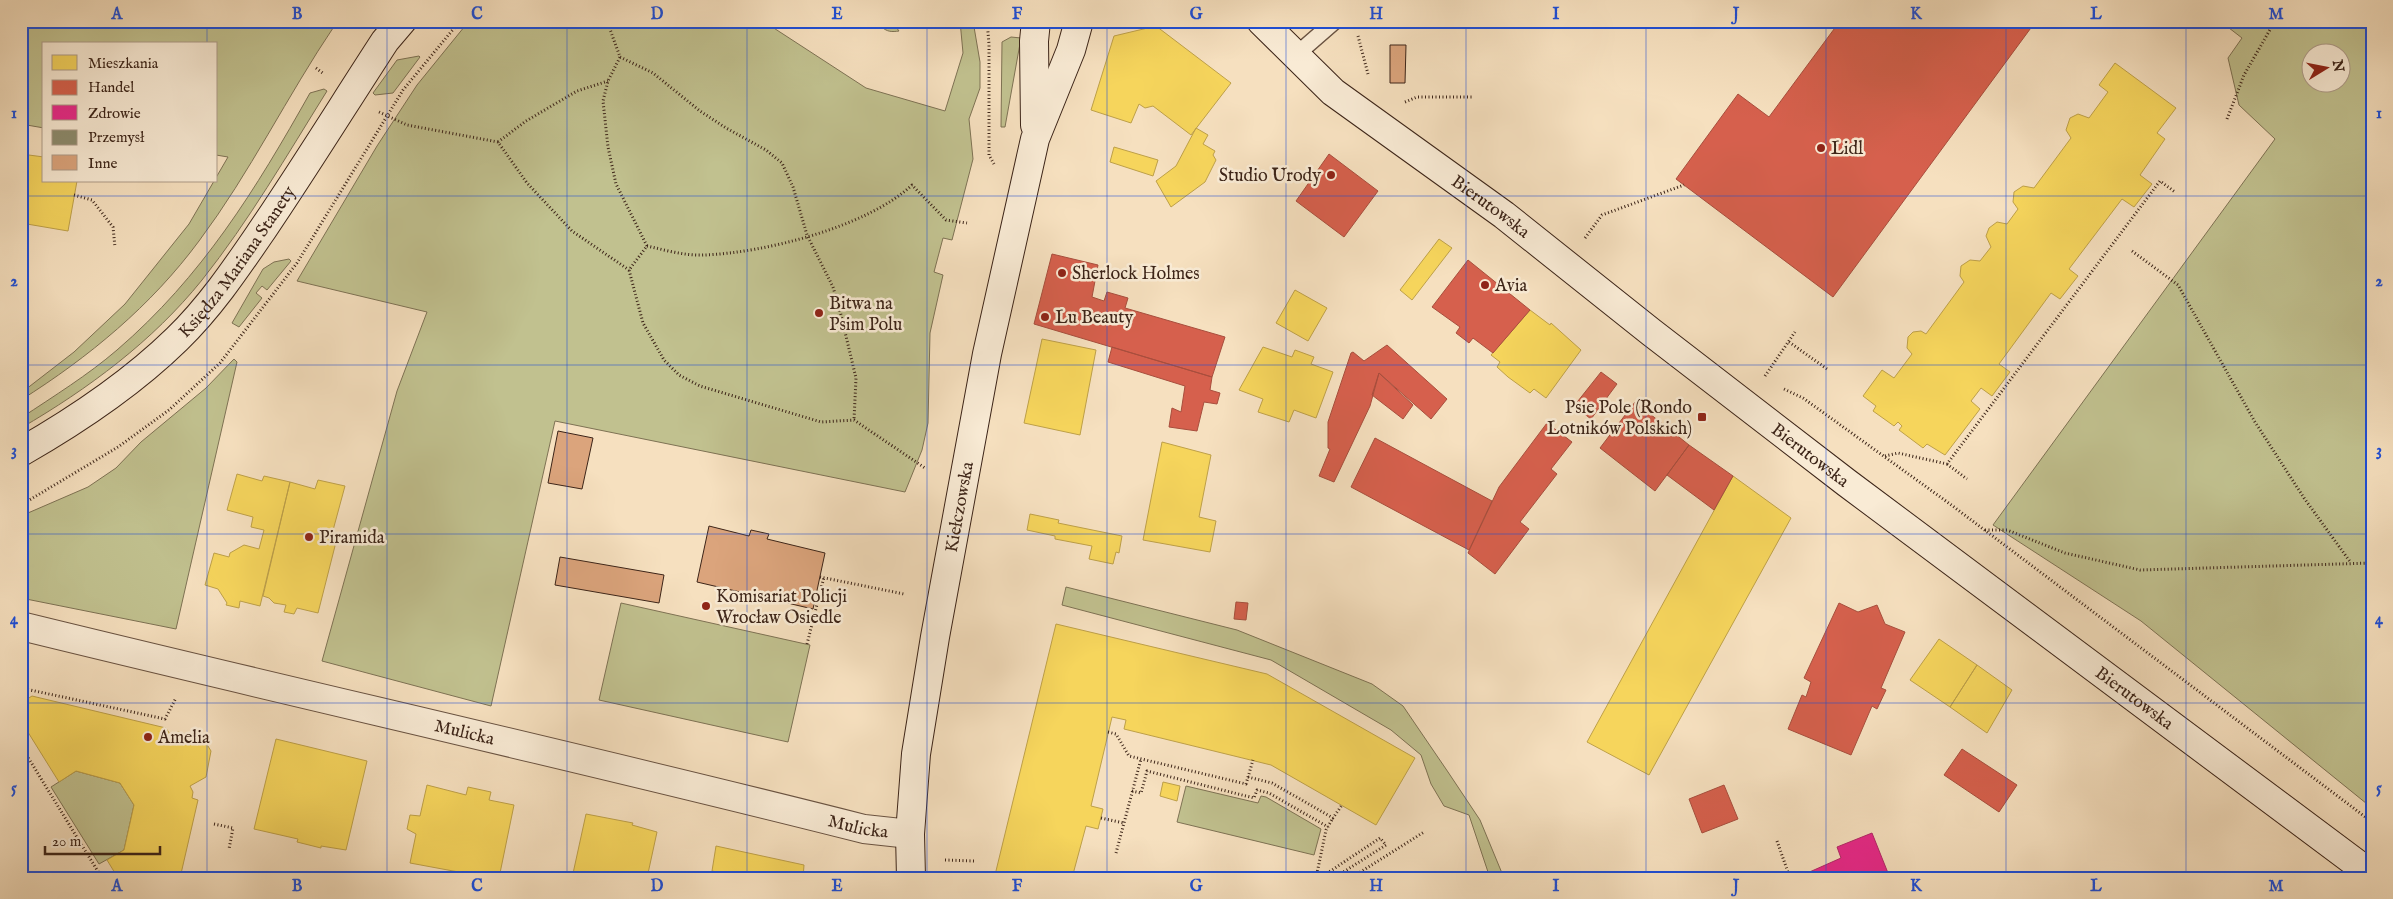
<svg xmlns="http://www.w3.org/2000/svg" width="2393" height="899" font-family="'IM FELL English',serif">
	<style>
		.green { fill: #c1c18f; stroke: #7e7254; fill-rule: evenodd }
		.homes { fill: #f6d55c; stroke: #bea048 }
		.shops { fill: #d6604d; stroke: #a84e3d }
		.health { fill: #e7298a; stroke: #b42868 }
		.industry { fill: #8c8c6e; stroke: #746d54 }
		.building { fill: #dba47c; stroke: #3c2418 }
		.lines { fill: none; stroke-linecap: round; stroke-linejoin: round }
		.lane-casing { stroke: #6a5342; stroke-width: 18 }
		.street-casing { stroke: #6a5342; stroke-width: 30 }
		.secondary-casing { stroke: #3c2418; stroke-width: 30 }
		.path { stroke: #3c2418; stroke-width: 3; stroke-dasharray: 1 2.5; stroke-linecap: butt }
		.lane { stroke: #f9ebd5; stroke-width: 15 }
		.street { stroke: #f9ebd5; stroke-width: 28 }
		.secondary { stroke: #f9ebd5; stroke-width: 28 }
		.grid { fill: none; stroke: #1d4ed8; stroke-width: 1; stroke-opacity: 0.55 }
		.poi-dot { fill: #8f2418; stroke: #f9ebd5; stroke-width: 2 }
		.labels { text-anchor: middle; stroke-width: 5; stroke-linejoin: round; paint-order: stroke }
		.poi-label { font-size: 18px; fill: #3c2418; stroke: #f9ebd5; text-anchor: start }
		.street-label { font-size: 18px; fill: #3c2418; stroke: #f9ebd5 }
		.neatline { fill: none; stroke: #1d4ed8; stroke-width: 2 }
		.grid-label { font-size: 16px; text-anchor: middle; font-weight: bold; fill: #1d4ed8 }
	</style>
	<rect width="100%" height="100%" fill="#f6e0bf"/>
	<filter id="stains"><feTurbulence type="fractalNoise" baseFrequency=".004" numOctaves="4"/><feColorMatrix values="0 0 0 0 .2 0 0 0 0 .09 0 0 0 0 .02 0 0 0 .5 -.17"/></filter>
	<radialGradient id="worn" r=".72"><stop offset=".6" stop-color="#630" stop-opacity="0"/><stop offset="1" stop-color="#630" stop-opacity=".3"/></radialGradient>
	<path class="green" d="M 21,21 L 59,21 L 60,25 L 133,26 L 133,21 L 333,21 L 335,25 C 287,96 250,173 199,241 C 151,306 89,357 21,400 L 21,393 L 74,352 L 125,304 L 189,224 L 228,157 L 216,155 L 216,44 L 44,44 L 44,128 L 21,124 Z
		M 469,21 L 763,21 L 866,88 L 945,111 L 963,53 L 960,21 L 973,21 L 980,62 L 980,88 L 969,119 L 973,159 L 952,240 L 943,238 L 934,272 L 943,275 L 930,333 L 928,423 L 922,450 L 905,492 L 555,421 L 491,706 L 322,661 L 397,391 L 427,312 L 297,281 L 377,146 L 417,85 Z
		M 886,21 L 913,21 L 907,27 L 901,22 L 896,27 L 899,31 C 892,32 887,32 882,27 Z
		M 2220,21 L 2372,21 L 2372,808 L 2141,621 L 1993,525 L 2275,139 L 2239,105 L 2228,58 L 2242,38 ZM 2310,52 L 2340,52 L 2340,82 L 2310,82 Z
		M 1011,37 L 1021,38 L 1005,127 L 1001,127 L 1002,42 Z
		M 419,56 L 420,57 L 393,93 L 375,95 L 373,93 L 397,60 Z
		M 324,89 L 327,91 C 287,155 249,221 202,280 C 153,341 88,389 21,428 L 21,418 C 54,396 88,375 117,350 C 202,277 256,189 310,93 Z
		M 289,259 L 291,261 L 267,290 L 262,286 L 256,293 L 262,298 L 239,327 L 232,323 L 263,269 L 274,262 Z
		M 234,359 L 237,362 L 176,629 L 21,598 L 21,516 L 88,487 L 116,468 L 141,442 L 206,388 Z
		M 1066,587 L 1237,630 L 1372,684 L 1403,706 L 1448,772 L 1480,820 L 1504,878 L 1490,878 L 1469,815 L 1444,806 L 1431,784 L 1421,755 L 1391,730 L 1271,660 L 1062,605 Z
		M 621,603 L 810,645 L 788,742 L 599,700 Z
		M 76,771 L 120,783 L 134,805 L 124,850 L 99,864 L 51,787 Z
		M 1186,786 L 1258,803 L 1261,796 L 1266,797 L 1321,829 L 1314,855 L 1177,822 Z"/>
	<path class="homes" d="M 1156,26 L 1231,83 L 1191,135 L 1153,106 L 1145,108 L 1139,104 L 1131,123 L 1091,110 L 1114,36 Z
		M 2115,63 L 2176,108 L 2157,133 L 2165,139 L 2140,175 L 2152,184 L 2134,207 L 2122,199 L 2069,269 L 2078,276 L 2060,299 L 2051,293 L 1999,364 L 2010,372 L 1992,396 L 1981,388 L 1971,401 L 1980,409 L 1945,455 L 1927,444 L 1923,448 L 1899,430 L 1902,426 L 1898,422 L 1894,426 L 1873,411 L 1876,406 L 1863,396 L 1882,370 L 1894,378 L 1912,354 L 1907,348 L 1908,337 L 1913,332 L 1921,331 L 1926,334 L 1964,282 L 1960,276 L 1961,266 L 1970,260 L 1980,261 L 1991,247 L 1986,236 L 1989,228 L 1997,222 L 2007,224 L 2018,209 L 2013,202 L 2014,192 L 2023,186 L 2034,188 L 2071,138 L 2066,130 L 2070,118 L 2078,114 L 2089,118 L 2108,92 L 2099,85 Z
		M 1196,128 L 1208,135 L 1203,144 L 1215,151 L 1213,155 L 1216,160 L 1205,182 L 1171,207 L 1156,181 L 1176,166 Z
		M 1114,147 L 1158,160 L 1153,176 L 1110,162 Z
		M 21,154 L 44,157 L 44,181 L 77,181 L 68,231 L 21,223 Z
		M 1439,239 L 1452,248 L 1412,300 L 1400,290 Z
		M 1295,290 L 1327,308 L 1308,341 L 1276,323 Z
		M 1530,310 L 1550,325 L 1551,323 L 1581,350 L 1546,398 L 1534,389 L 1530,393 L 1508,377 L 1497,367 L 1500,362 L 1491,355 Z
		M 1042,339 L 1096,350 L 1080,435 L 1024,423 Z
		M 1263,347 L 1292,357 L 1295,350 L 1314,357 L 1311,364 L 1333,372 L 1316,418 L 1294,410 L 1289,422 L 1258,412 L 1263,399 L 1239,390 Z
		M 1162,442 L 1211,455 L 1199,517 L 1216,521 L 1210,552 L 1143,540 Z
		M 237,474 L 262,481 L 264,476 L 290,482 L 260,606 L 240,601 L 239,608 L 226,605 L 227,603 L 218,589 L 205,585 L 214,553 L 229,557 L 230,553 L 244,545 L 259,549 L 264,530 L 251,527 L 253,517 L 227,510 Z
		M 1733,476 L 1791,518 L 1649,775 L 1587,742 Z
		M 318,480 L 345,486 L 332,534 L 335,546 L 318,613 L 297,608 L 294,614 L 284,612 L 286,605 L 274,603 L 269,598 L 263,596 L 290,482 L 315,489 Z
		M 1030,514 L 1059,520 L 1058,523 L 1122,536 L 1119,553 L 1116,552 L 1113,564 L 1089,559 L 1092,546 L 1055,539 L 1055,536 L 1027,530 Z
		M 1056,624 L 1267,674 L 1415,758 L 1376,825 L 1271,765 L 1124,729 L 1126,720 L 1112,717 L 1091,806 L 1103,809 L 1098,829 L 1086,826 L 1072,878 L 1006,878 L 995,875 Z
		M 1939,639 L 1977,665 L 1950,707 L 1910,680 Z
		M 1977,665 L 2012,690 L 1987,733 L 1950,707 Z
		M 32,696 L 166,728 L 171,736 L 178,732 L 203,738 L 211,751 L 206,777 L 190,786 L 193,792 L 192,798 L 198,800 L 180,878 L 118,878 L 107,860 L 124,850 L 134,805 L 120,783 L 76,771 L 59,782 L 21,721 L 21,703 Z
		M 276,739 L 367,761 L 346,850 L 321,846 L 321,848 L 297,842 L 298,839 L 254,829 Z
		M 1163,782 L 1180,786 L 1177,801 L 1160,796 Z
		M 427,785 L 466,795 L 468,787 L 491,792 L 489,800 L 514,805 L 499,878 L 463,878 L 464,873 L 410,863 L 416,834 L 407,829 L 410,815 L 420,816 Z
		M 586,814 L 633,823 L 632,825 L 657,832 L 647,878 L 572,878 Z
		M 716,846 L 804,865 L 803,878 L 722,878 L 722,873 L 712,871 Z"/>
	<path class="shops" d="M 1840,21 L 2036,21 L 1833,297 L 1676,179 L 1738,94 L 1769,117 Z
		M 1329,154 L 1378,191 L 1344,237 L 1296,201 Z
		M 1052,254 L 1098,265 L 1092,297 L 1104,301 L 1107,292 L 1128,298 L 1125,308 L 1225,337 L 1212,377 L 1034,324 Z
		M 1468,260 L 1530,310 L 1493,353 L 1473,338 L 1469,343 L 1456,333 L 1460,327 L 1432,307 Z
		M 1387,345 L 1447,399 L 1431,419 L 1379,373 L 1370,406 L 1334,482 L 1319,476 L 1330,449 L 1328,448 L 1328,422 L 1351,353 L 1353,352 L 1364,361 Z
		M 1112,347 L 1212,377 L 1210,390 L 1220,393 L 1217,404 L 1204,402 L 1197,431 L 1169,427 L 1172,408 L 1181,412 L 1185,386 L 1108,362 Z
		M 1601,372 L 1617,384 L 1591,419 L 1574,406 Z
		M 1379,373 L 1413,405 L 1403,419 L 1372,395 Z
		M 1635,402 L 1689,445 L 1655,491 L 1600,448 Z
		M 1547,423 L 1572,442 L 1551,469 L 1557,474 L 1520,522 L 1529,529 L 1495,574 L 1468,553 L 1499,487 Z
		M 1375,438 L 1492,501 L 1469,550 L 1351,487 Z
		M 1689,445 L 1733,476 L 1714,510 L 1667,475 Z
		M 1236,602 L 1248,603 L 1246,620 L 1234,619 Z
		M 1839,603 L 1858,612 L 1877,605 L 1885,624 L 1905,632 L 1881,688 L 1886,690 L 1877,709 L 1872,706 L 1851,755 L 1788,729 L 1802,695 L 1806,697 L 1811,682 L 1804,678 Z
		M 1962,749 L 2017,785 L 1999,812 L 1944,775 Z
		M 1724,785 L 1738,819 L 1702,833 L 1689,799 Z"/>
	<path class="health" d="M 1872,833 L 1890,878 L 1796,878 L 1841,858 L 1837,847 Z"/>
	<path class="industry" d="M 59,21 L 96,21 L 96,25 L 59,25 Z"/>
	<path class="building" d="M 1390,45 L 1406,45 L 1405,83 L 1390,83 Z
		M 558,431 L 593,438 L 582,489 L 548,483 Z
		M 709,526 L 749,536 L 751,530 L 769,534 L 767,539 L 825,553 L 813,609 L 697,582 Z
		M 560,557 L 664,575 L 659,603 L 555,585 Z"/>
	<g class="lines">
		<defs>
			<path id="lane" d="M 1296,55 L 1335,21"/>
			<g id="street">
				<path id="s1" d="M 21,626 C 302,695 584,758 864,829 L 910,834"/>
			</g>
			<g id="secondary">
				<path id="s2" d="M 1261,21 L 1333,92 L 1504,215 L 1651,332 L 1847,483 L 2372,875"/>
				<path d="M 1035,125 L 1034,41 L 1036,21"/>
				<path id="s3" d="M 21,452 C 77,420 131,384 177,339 C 211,306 237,267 263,229 C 305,167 344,104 385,41 L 402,21"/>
				<path id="s4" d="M 911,878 L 910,834 L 916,754 L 935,637 L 987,354 L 1035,139 L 1071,50 L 1079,21"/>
			</g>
		</defs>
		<use href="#lane" class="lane-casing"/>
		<use href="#street" class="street-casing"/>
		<use href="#secondary" class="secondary-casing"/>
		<path class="path" d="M 607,21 L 620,57 L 608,81 L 603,101 L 608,147 L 616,184 L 647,246 L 629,270 L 643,323 L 664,360 L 679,375 L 700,386 L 821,422 L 854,420 L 925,468
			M 987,21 L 989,44 L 989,155 L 994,164
			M 1358,36 L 1368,74
			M 620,57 L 653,73 L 700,111 L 726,128 L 766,150 L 782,163 L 793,187 L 807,235 L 833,287 L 840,311 L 856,378 L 854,420
			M 316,68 L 324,74
			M 1405,102 L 1417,97 L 1474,97
			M 379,112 L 407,125 L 498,142 L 527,183 L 572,231 L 629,270
			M 2227,119 L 2244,75 L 2275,21
			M 498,142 L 526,121 L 577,91 L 608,81
			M 74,195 L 92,200 L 113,227 L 115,247
			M 1585,238 L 1602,215 L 1684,185
			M 647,246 C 665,250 685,256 704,255 C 764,253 867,227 912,185 L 946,220 L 967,223
			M 2132,251 L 2178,285 L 2255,422 L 2304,498 L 2351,563
			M 1789,342 L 1827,369
			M 1765,376 L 1795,332
			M 1784,389 L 1803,398 L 1950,504 L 2372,822
			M 1885,456 L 1898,453 L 1947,464 L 2160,181 L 2175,192
			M 1947,464 L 1967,479
			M 21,505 L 118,447 L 169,410 L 220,363 L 297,263 L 403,90 L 460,21
			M 1985,530 L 2007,530 L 2065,553 L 2140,570 L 2372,563
			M 820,577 L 904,594
			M 807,644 L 824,577
			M 21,688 L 165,719 L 176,698
			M 1108,732 L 1116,734 L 1129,756 L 1246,784 L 1253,760
			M 21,746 L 102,878
			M 1248,777 L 1272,783 L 1333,818 L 1342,805
			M 1132,791 L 1141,793 L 1147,771 L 1254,798 L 1257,790 L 1269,793 L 1328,827
			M 1101,818 L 1124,823
			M 214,824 L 233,828 L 229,849
			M 1777,841 L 1790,878
			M 1116,853 L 1141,759
			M 945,860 L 974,861
			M 1316,875 L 1329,872 L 1380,838 L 1386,845 L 1337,876 L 1339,878
			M 1316,878 L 1326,830 L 1333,818
			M 1351,878 L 1424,832"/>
		<use href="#lane" class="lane"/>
		<use href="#street" class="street"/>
		<use href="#secondary" class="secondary"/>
	</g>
	<path class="grid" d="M 207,21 L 207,44M 387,21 L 387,878M 567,21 L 567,878M 747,21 L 747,878M 927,21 L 927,878M 1107,21 L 1107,878M 1286,21 L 1286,878M 1466,21 L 1466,878M 1646,21 L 1646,878M 1826,21 L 1826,878M 2006,21 L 2006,878M 2186,21 L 2186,878M 207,181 L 207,878M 21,196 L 2372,196M 21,365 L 2372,365M 21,534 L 2372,534M 21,703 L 2372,703"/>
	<g class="poi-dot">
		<circle cx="1821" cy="148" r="5"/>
		<circle cx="1331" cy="175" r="5"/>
		<circle cx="1062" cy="273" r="5"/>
		<circle cx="1485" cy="285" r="5"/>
		<circle cx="819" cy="313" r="5"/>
		<circle cx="1045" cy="317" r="5"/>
		<rect x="1697" y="412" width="10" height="10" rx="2.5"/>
		<circle cx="309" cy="537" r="5"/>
		<circle cx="706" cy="606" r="5"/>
		<circle cx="148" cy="737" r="5"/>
	</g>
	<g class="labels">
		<g class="poi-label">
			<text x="1831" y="154">Lidl</text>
			<text x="1321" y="181" text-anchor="end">Studio Urody</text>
			<text x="1072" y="279">Sherlock Holmes</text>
			<text x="1495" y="291">Avia</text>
			<text x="829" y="309">Bitwa na<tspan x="829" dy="21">Psim Polu</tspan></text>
			<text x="1055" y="323">Lu Beauty</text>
			<text x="1692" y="413" text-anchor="end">Psie Pole (Rondo<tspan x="1692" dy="21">Lotników Polskich)</tspan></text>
			<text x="319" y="543">Piramida</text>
			<text x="716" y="602">Komisariat Policji<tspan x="716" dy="21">Wrocław Osiedle</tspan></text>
			<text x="158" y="743">Amelia</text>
		</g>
		<g class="street-label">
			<text dy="6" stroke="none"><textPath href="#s2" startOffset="296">Bierutowska</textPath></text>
			<text dy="6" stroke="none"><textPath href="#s3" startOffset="291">Księdza Mariana Stanety</textPath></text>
			<text dy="6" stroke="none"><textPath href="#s2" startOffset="701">Bierutowska</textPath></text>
			<text dy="6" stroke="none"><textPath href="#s4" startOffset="375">Kiełczowska</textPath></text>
			<text dy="6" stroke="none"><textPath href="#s2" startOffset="1106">Bierutowska</textPath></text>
			<text dy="6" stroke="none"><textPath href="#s1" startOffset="456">Mulicka</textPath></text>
			<text dy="6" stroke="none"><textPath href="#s1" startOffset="861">Mulicka</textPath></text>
		</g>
	</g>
	<rect width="2393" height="899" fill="none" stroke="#f6e0bf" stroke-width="55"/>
	<rect x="42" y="42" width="175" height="140" fill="#f9ebd5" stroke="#ad9b89"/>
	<rect x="52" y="55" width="25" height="15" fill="#f6d55c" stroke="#ad9b89"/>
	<text x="88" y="68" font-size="15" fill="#3c2418">Mieszkania</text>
	<rect x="52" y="80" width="25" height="15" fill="#d6604d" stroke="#ad9b89"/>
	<text x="88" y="92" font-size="15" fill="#3c2418">Handel</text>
	<rect x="52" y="105" width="25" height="15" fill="#e7298a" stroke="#ad9b89"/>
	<text x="88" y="118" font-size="15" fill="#3c2418">Zdrowie</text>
	<rect x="52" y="130" width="25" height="15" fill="#8c8c6e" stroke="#ad9b89"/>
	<text x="88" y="142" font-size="15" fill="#3c2418">Przemysł</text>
	<rect x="52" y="155" width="25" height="15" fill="#dba47c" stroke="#ad9b89"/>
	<text x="88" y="168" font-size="15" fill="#3c2418">Inne</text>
	<g transform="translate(2326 68) rotate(80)"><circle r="24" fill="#f9ebd5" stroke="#ad9b89"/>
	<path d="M0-4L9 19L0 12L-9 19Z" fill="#8f2418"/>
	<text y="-8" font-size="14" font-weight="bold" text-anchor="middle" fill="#3c2418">N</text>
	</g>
	<path d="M45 846v8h115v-8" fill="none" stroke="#3c2418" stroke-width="2.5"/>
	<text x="52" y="846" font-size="15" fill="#3c2418" stroke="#f9ebd5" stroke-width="4" paint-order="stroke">20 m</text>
	<rect x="28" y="28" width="2338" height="844" class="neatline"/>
	<g class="grid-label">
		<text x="117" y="19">A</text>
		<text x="297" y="19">B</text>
		<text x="477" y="19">C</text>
		<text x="657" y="19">D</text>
		<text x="837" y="19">E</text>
		<text x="1017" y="19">F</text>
		<text x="1196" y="19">G</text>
		<text x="1376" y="19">H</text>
		<text x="1556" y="19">I</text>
		<text x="1736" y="19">J</text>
		<text x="1916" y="19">K</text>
		<text x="2096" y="19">L</text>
		<text x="2276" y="19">M</text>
		<text x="14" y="118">1</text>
		<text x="2379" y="118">1</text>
		<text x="14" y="286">2</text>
		<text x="2379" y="286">2</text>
		<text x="14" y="455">3</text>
		<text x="2379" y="455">3</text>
		<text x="14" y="624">4</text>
		<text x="2379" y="624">4</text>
		<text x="14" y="793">5</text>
		<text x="2379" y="793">5</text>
		<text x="117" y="891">A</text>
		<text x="297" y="891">B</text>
		<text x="477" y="891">C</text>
		<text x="657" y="891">D</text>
		<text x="837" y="891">E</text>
		<text x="1017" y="891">F</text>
		<text x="1196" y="891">G</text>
		<text x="1376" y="891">H</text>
		<text x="1556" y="891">I</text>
		<text x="1736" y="891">J</text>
		<text x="1916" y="891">K</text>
		<text x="2096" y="891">L</text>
		<text x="2276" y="891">M</text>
	</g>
	<rect width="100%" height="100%" filter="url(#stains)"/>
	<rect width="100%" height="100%" fill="url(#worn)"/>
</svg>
